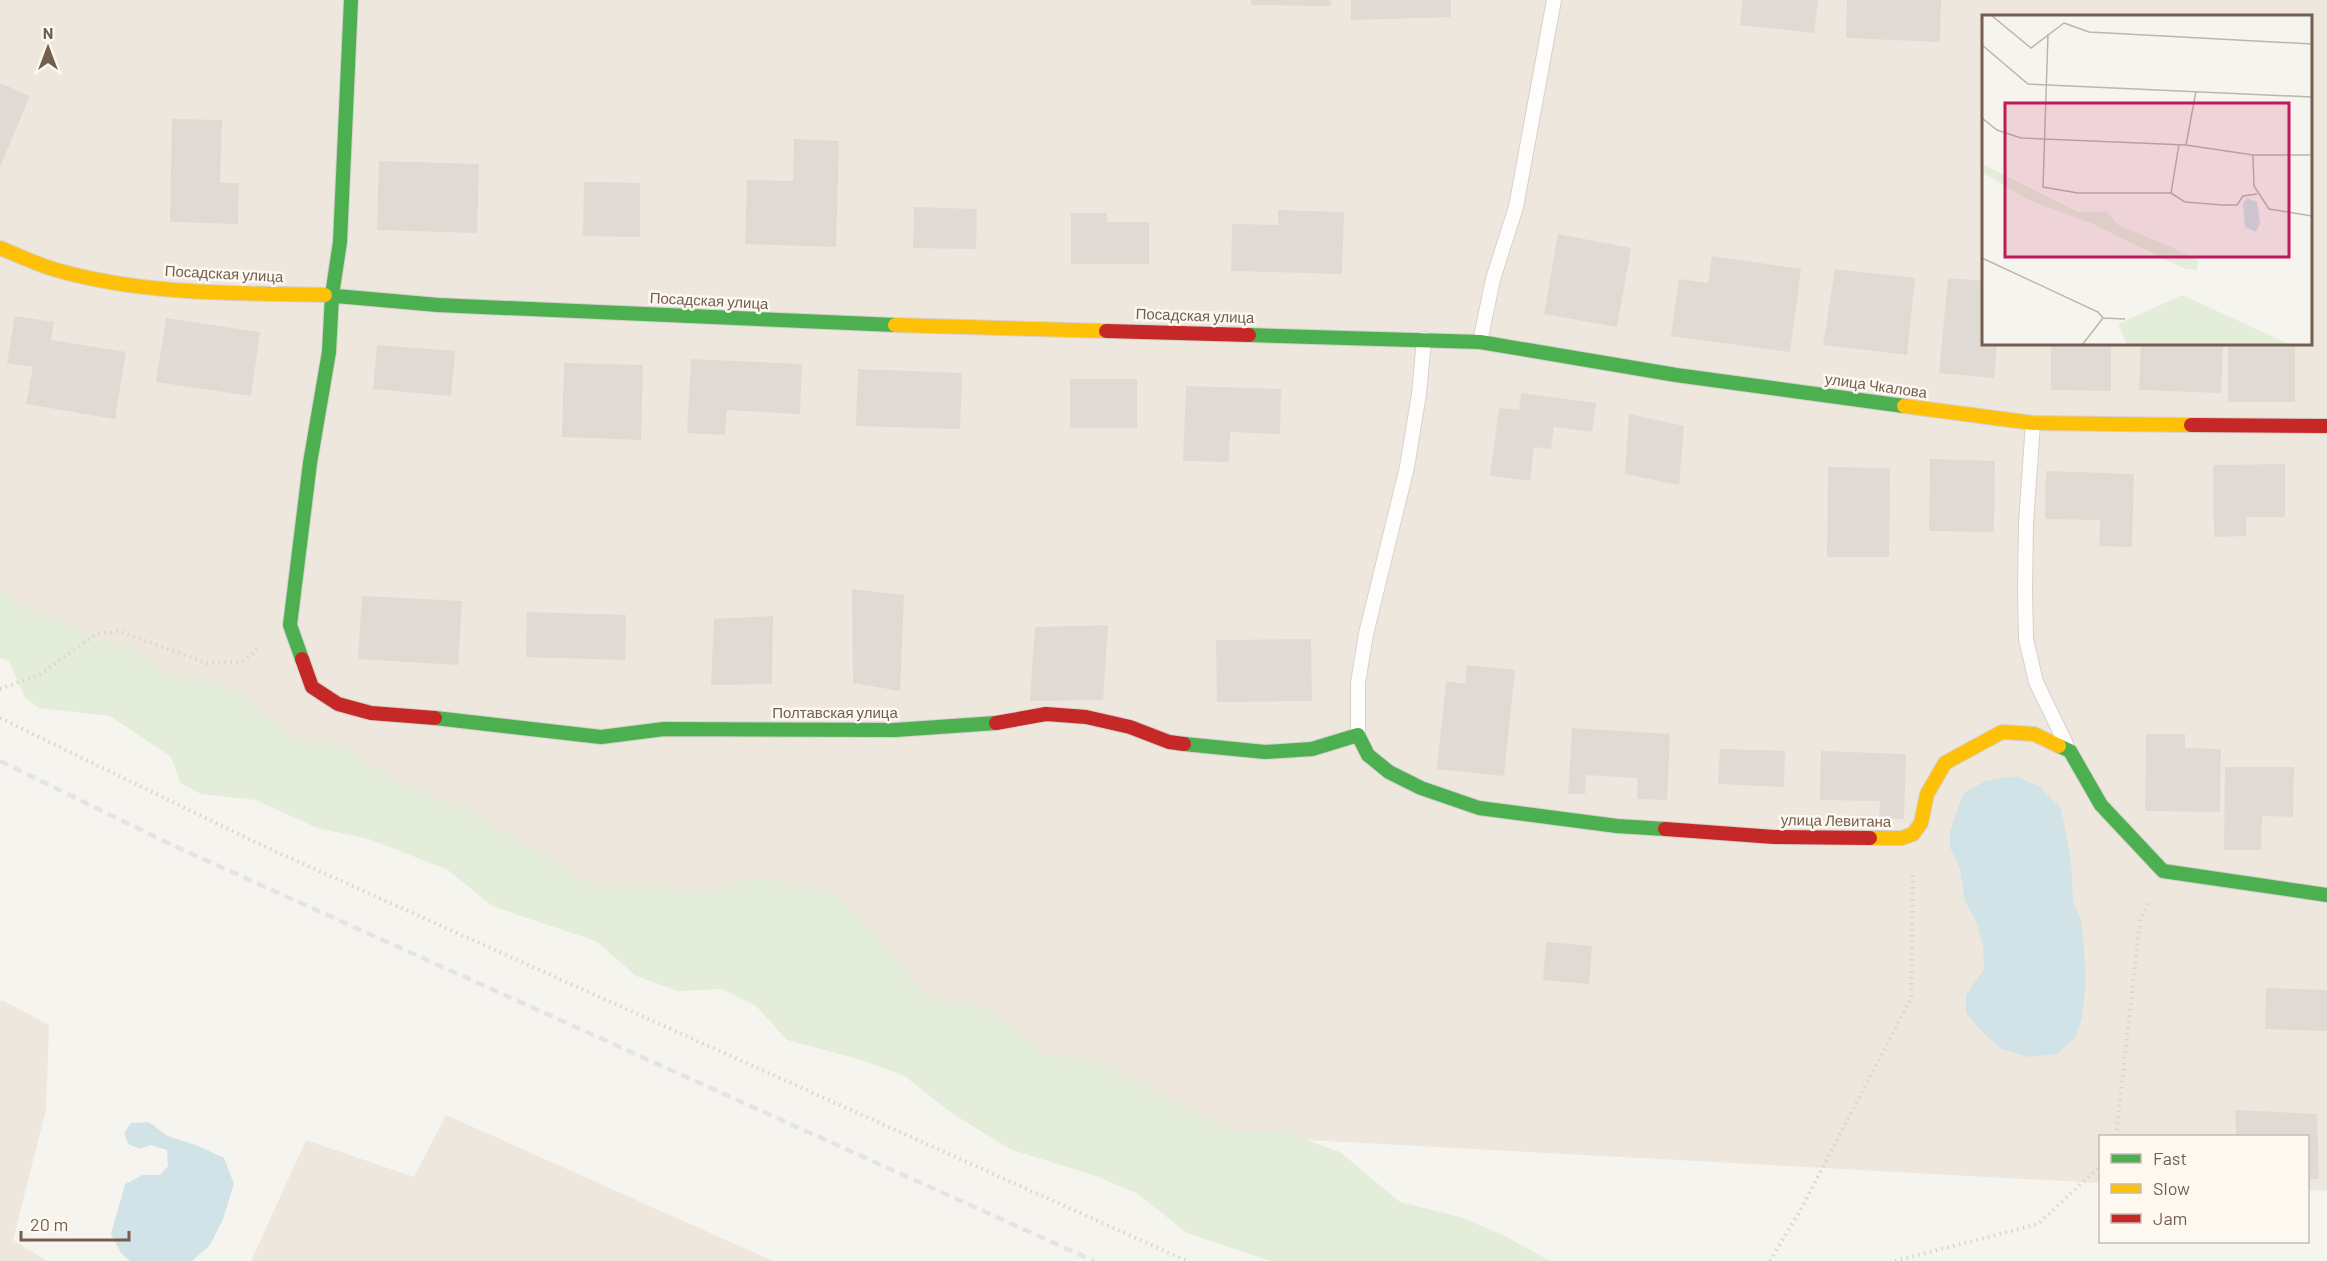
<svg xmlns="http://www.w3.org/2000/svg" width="2327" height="1261" font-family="Barlow,sans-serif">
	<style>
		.residential { fill: #eee7dd; fill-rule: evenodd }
		.green { fill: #e4edda }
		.water { fill: #d1e3e6 }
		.building { fill: #e0dad4 }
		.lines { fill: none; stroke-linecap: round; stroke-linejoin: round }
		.lane-casing { stroke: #d6d1cc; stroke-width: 16 }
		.fast-casing { stroke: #d6d1cc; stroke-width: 16 }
		.slow-casing { stroke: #d6d1cc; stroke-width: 16 }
		.jam-casing { stroke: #d6d1cc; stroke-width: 16 }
		.path { stroke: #d9d4d0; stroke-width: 4; stroke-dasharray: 1.5 4.5; stroke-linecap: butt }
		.lane { stroke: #fefdfc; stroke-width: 14 }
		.fast { stroke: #4caf50; stroke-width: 14 }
		.slow { stroke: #ffc107; stroke-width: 14 }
		.jam { stroke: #c62828; stroke-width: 14 }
		.rail { stroke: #e5e3e6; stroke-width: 4.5; stroke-dasharray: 9 6; stroke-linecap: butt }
		.labels { text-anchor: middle; stroke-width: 5; stroke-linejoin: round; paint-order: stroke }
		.street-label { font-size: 15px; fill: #735e50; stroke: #fdf9f1 }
		.inset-road { fill: none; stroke: #beb4aa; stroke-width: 1.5 }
		.view { fill: #c2185b; fill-opacity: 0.15; stroke: #c2185b; stroke-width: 3 }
		.inset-edge { fill: none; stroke: #735e50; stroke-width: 3 }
	</style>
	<rect width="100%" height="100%" fill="#f6f4ee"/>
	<path class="residential" d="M 0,0 L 2327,0 L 2327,1190 L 2308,1191 L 2308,1136 L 2100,1136 L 2100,1183 L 1069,1127 L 0,640 ZM 1984,16 L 2310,16 L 2310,344 L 1984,344 Z
		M 2,1000 L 49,1025 L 46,1110 L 13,1240 L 47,1261 L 0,1261 L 0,1002 Z
		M 446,1115 L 773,1261 L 251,1261 L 306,1140 L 414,1177 Z"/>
	<path class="green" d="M 0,590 L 29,610 L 127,647 L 174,677 L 207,681 L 237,693 L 296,740 L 340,743 L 397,782 L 466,809 L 600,889 L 657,884 L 698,894 L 756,877 L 835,894 L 877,933 L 923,995 L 990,1010 L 1044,1054 L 1093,1060 L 1234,1131 L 1285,1132 L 1340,1152 L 1400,1202 L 1460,1217 L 1505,1236 L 1550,1261 L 1270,1261 L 1187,1233 L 1136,1193 L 1096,1176 L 1010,1149 L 953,1114 L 903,1075 L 858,1059 L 787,1040 L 756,1006 L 722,989 L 678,991 L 636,976 L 596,941 L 492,906 L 448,870 L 369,839 L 317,828 L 256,800 L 201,794 L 180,783 L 171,757 L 110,716 L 39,708 L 25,698 L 9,661 L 0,658 Z"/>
	<path class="water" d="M 2016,776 L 2040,787 L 2061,808 L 2071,860 L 2073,901 L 2082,923 L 2086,980 L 2082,1018 L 2075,1038 L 2057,1054 L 2029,1057 L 2002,1049 L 1985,1035 L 1966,1013 L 1966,995 L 1984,969 L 1983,946 L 1976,921 L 1965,901 L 1960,870 L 1950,847 L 1950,831 L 1963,794 L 1985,781 Z
		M 149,1122 L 167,1136 L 196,1145 L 224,1158 L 234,1184 L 223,1219 L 210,1245 L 192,1261 L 130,1261 L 121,1253 L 111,1234 L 125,1184 L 143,1175 L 160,1175 L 168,1166 L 167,1150 L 151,1145 L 140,1149 L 128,1144 L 124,1133 L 131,1123 Z"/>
	<path class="building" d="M 1251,0 L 1331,0 L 1331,6 L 1251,5 Z
		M 1351,0 L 1451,0 L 1451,17 L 1351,20 Z
		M 1743,0 L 1818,0 L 1814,33 L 1740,25 Z
		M 1847,0 L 1941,0 L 1940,42 L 1846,38 Z
		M 0,83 L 30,96 L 0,167 Z
		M 172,119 L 222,120 L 220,183 L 239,183 L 238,224 L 170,222 Z
		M 794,139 L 839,141 L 836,247 L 745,244 L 747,180 L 793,181 Z
		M 379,161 L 479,164 L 477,233 L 377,230 Z
		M 584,182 L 640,183 L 640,237 L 583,236 Z
		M 914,207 L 977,209 L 976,249 L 913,248 Z
		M 1278,210 L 1344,212 L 1342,274 L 1231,271 L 1232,224 L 1278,225 Z
		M 1071,213 L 1107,213 L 1107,222 L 1149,222 L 1149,264 L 1071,264 Z
		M 1558,234 L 1631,248 L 1617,327 L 1544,314 Z
		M 1712,256 L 1801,269 L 1790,352 L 1671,336 L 1679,279 L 1708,283 Z
		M 1835,269 L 1915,278 L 1907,355 L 1823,345 Z
		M 1948,278 L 1984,281 L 1984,344 L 1997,344 L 1994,378 L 1939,373 Z
		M 15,316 L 54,322 L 51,340 L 126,352 L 115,419 L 26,404 L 33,367 L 7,363 Z
		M 166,318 L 260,332 L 251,396 L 156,382 Z
		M 2051,344 L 2111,344 L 2111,391 L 2051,390 Z
		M 2141,344 L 2223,344 L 2221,393 L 2139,390 Z
		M 2228,344 L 2295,344 L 2295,402 L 2228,402 Z
		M 377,345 L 455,351 L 451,396 L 373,389 Z
		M 691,359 L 802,364 L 800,414 L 727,410 L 725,435 L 687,433 Z
		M 564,363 L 643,365 L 641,440 L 562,437 Z
		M 858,369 L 962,373 L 960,429 L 856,426 Z
		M 1070,379 L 1137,379 L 1137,428 L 1070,428 Z
		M 1186,386 L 1281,389 L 1280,434 L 1230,432 L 1229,462 L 1183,461 Z
		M 1521,393 L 1596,403 L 1592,432 L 1554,427 L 1551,449 L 1534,447 L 1530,481 L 1490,476 L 1499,408 L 1519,410 Z
		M 1629,414 L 1684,426 L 1679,485 L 1625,474 Z
		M 1930,459 L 1995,461 L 1994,532 L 1929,531 Z
		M 2285,464 L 2285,517 L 2246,517 L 2246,536 L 2214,537 L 2213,465 Z
		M 1828,467 L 1890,468 L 1889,557 L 1827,557 Z
		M 2046,471 L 2134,474 L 2132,547 L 2099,546 L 2100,520 L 2045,519 Z
		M 852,589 L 904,595 L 900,691 L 853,683 Z
		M 362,596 L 462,601 L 458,665 L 358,659 Z
		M 527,612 L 626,615 L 625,660 L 526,657 Z
		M 773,616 L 772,684 L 711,685 L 714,619 Z
		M 1108,625 L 1103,700 L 1030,701 L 1035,627 Z
		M 1311,639 L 1312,701 L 1217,702 L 1216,640 Z
		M 1467,665 L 1515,670 L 1504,776 L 1437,769 L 1446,681 L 1465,684 Z
		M 1572,728 L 1670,734 L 1667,800 L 1637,799 L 1638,778 L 1586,775 L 1585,794 L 1568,794 Z
		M 2146,734 L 2185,734 L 2185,748 L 2221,749 L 2220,812 L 2145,811 Z
		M 1720,749 L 1785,751 L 1784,787 L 1718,784 Z
		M 1821,751 L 1906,754 L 1904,819 L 1879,818 L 1880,801 L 1820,800 Z
		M 2225,767 L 2294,767 L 2293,817 L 2262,816 L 2261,850 L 2224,850 Z
		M 1546,942 L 1592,946 L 1589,984 L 1543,980 Z
		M 2266,988 L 2327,990 L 2327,1031 L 2265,1029 Z
		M 2235,1110 L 2317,1114 L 2319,1179 L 2308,1179 L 2308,1136 L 2236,1136 Z"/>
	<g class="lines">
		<defs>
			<path id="lane" d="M 1480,342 L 1493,279 L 1516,207 L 1554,0
				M 2033,423 L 2026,523 L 2025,591 L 2026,639 L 2036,682 L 2066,744
				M 1358,735 L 1358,683 L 1366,634 L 1407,467 L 1419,394 L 1424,339"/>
			<path id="fast" d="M 325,295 L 438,305 L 895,325
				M 1249,335 L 1480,342 L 1676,375 L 1904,406
				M 302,659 L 290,625 L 310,463 L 329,352 L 332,295 L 340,242 L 351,0
				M 435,718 L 601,737 L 664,729 L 895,730 L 996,723
				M 1184,744 L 1265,752 L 1312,749 L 1358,735 L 1368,755 L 1389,772 L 1421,788 L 1479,808 L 1617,826 L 1665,829
				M 2059,746 L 2070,751 L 2101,805 L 2163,871 L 2327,895"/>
			<path id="slow" d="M 0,248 C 20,256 40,266 60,271 C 146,295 237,293 325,295
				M 895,325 L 1106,331
				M 1904,406 L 2033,423 L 2191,425
				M 1870,838 L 1902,838 L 1913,834 L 1921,823 L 1927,794 L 1945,763 L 2002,732 L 2034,734 L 2059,746"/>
			<path id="jam" d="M 1106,331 L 1249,335
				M 2191,425 L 2327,426
				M 302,659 L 312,687 L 338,704 L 371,713 L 435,718
				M 996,723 L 1046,714 L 1086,717 L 1130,727 L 1169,742 L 1184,744
				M 1665,829 L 1774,837 L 1870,838"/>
		</defs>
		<use href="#lane" class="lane-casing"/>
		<use href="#fast" class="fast-casing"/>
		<use href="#slow" class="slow-casing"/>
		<use href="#jam" class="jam-casing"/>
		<path class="path" d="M 0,689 L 39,675 L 96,634 L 118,631 L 207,663 L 242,662 L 260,647
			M 0,718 L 259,844 L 1187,1261
			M 2116,1136 L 2140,921 L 2149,901
			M 1770,1261 L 1801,1209 L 1911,998 L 1913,871
			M 1895,1261 L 2038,1224 L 2100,1166"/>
		<use href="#lane" class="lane"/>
		<use href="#fast" class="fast"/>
		<use href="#slow" class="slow"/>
		<use href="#jam" class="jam"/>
		<path class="rail" d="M 0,761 L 170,844 L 1094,1261"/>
	</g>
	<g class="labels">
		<g class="street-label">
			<text transform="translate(224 274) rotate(3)" y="5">Посадская улица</text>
			<text transform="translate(709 301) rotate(3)" y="5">Посадская улица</text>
			<text transform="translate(1195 316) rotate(2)" y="5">Посадская улица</text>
			<text transform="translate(1876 386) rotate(8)" y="5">улица Чкалова</text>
			<text x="835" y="718">Полтавская улица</text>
			<text transform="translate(1836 821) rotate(1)" y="5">улица Левитана</text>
		</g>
	</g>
	<g transform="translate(1982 15)">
		<rect width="330" height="330" fill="#f6f4ee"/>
		<path d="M 0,149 L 96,197 L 125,197 L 136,210 L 212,242 L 216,246 L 215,255 L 203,254 L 111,209 L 47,185 L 0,157 ZM 200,280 L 309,330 L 145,330 L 136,309 Z" fill="#e4edda"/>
		<path d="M 265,183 L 275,187 L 278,208 L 274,217 L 263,212 L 261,189 Z" fill="#d1e3e6"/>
		<path class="inset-road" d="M 9,0 L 49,33 L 82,8M 82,8 L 107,17 L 330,29M 66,19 L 61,172 L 96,178 L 189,178M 0,30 L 46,69 L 330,82M 0,103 L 15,115 L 39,123 L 204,130 L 271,140 L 330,140M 204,130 L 214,76M 271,140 L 272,171 L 287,194 L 330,201M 189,178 L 203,187 L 240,190 L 255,190 L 261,181 L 275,179M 189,178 L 197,129M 0,243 L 116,297 L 121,303 L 143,304M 100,330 L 121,303"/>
		<path class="view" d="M 23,88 L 307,88 L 307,242 L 23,242 Z"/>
		<rect width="330" height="330" class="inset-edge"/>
	</g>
	<rect x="2099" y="1135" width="210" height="108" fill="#fdf9f1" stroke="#c6bbb1" stroke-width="1.5"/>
	<rect x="2111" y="1154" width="30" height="9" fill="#4caf50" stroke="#c6bbb1" stroke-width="1.5"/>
	<text x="2153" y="1165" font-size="18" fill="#735e50">Fast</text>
	<rect x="2111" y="1184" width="30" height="9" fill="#ffc107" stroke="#c6bbb1" stroke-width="1.5"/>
	<text x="2153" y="1195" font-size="18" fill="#735e50">Slow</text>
	<rect x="2111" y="1214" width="30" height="9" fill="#c62828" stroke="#c6bbb1" stroke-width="1.5"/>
	<text x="2153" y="1225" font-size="18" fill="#735e50">Jam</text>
	<g transform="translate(48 48)" stroke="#fdf9f1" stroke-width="4.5" paint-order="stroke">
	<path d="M0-4.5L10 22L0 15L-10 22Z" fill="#735e50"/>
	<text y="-9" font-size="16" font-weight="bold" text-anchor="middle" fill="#735e50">N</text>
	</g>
	<path d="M21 1231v9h108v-9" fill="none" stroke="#735e50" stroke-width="3"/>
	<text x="30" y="1231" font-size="18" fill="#735e50" stroke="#fdf9f1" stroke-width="4.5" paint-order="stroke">20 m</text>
</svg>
